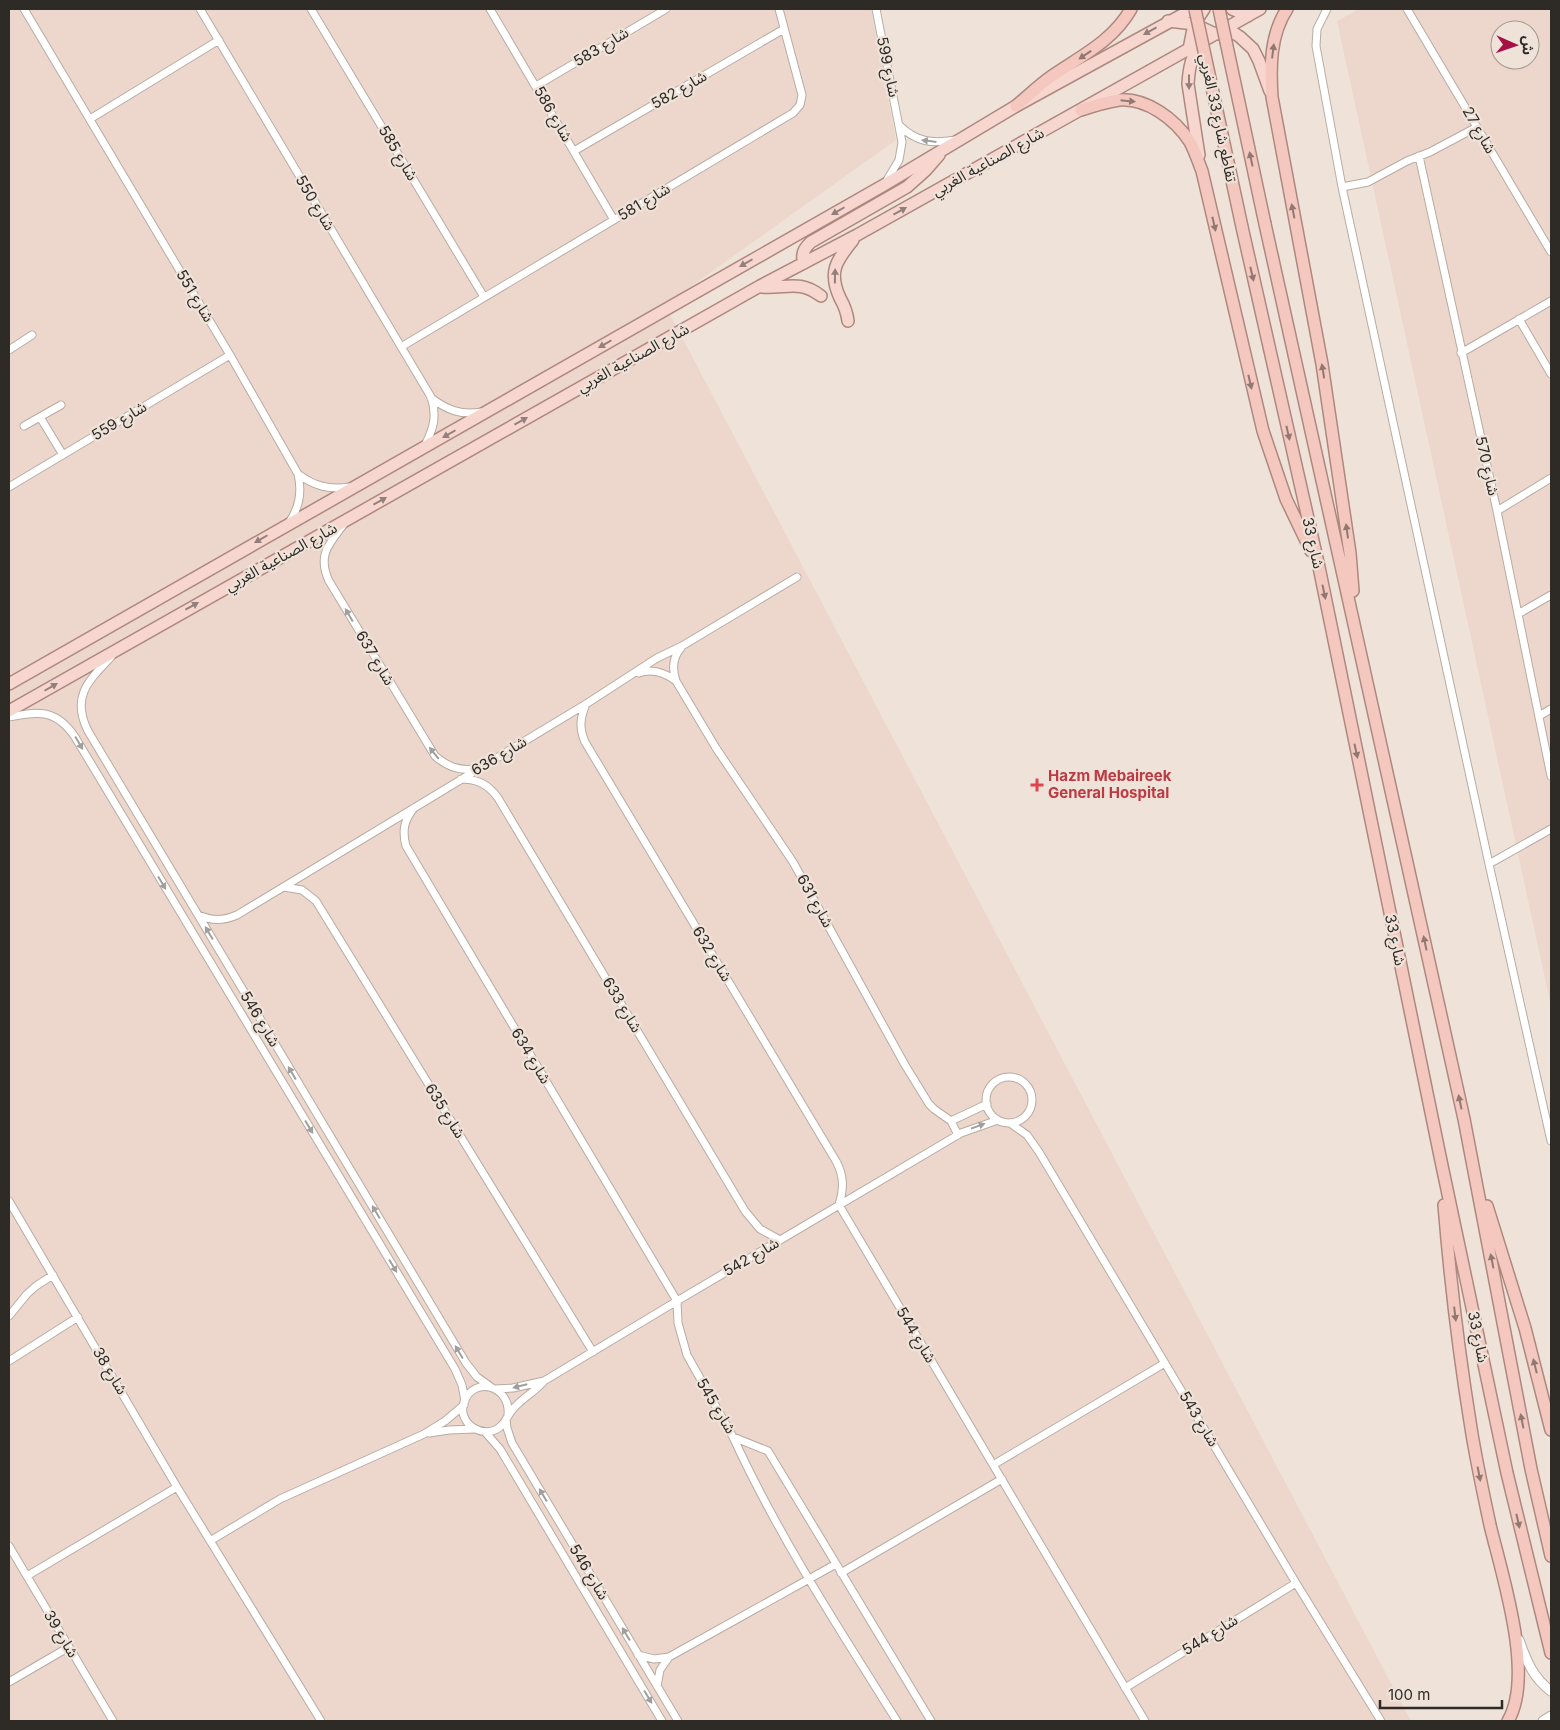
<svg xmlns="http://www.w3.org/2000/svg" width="1560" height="1730" font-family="Inter,'Noto Sans Arabic',sans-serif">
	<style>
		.industrial { fill: #edd6cb; fill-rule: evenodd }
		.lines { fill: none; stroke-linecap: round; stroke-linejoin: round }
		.minor-casing { stroke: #b7aca2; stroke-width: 9 }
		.tertiary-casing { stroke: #b7aca2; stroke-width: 11 }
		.primary-casing { stroke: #ad887f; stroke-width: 14 }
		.trunk-casing { stroke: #ad887f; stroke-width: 14 }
		.minor { stroke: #fff; stroke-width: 7 }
		.tertiary { stroke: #fff; stroke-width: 9 }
		.primary { stroke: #f7d6cf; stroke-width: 11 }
		.trunk { stroke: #f4c8bf; stroke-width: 11 }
		.trunk-bridge-casing { stroke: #ad887f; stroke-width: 14; stroke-linecap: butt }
		.trunk-bridge { stroke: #f4c8bf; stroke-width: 11 }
		.oneway { fill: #92807a }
		.oneway2 { fill: #917972 }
		.oneway3 { fill: #a19f9d }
		.health-dot { fill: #e0444e; stroke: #efe3d9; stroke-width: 2 }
		.labels { text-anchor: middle; stroke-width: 4.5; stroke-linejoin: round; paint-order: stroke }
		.street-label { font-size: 15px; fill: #2e2a26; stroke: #efe3d9 }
		.health-label { font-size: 15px; font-weight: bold; fill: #be3a42; stroke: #efe3d9; text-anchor: start }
	</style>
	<rect width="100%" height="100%" fill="#efe3d9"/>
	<path class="industrial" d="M 9,9 L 871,9 L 896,140 L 665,305 L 1411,1721 L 9,1721 Z
		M 1359,9 L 1551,9 L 1551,1006 L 1337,21 ZM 1500,30 L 1530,30 L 1530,60 L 1500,60 Z"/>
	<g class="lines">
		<defs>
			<path id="minor" d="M 24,9 L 230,355 L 298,474 C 302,491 300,506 290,521
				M 200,9 L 431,397 C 437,415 434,428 425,445
				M 311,9 L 484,297
				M 490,9 L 614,220
				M 876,9 L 902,142 L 899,160 L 887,180
				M 1327,9 L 1317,29 L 1316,46 L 1342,187 L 1489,864 L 1551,1141
				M 1407,9 L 1551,252
				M 536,86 L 666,9
				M 90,119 L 219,40
				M 900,126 C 916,142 933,144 955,140
				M 574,151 L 784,29
				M 1419,156 L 1497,511 L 1551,776
				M 1342,187 L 1368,182 L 1407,161 L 1430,152 L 1477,127
				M 1519,319 L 1551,374
				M 401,347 L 793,113 L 800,105 L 802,95 L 779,9
				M 9,350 L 32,335
				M 1461,353 L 1551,301
				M 431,398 C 446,409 461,416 481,412
				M 40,417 L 63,455
				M 24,426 L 61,405
				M 298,474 C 314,486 329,490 349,487
				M 9,487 L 230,355
				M 1497,511 L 1551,478
				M 344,524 C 329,544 317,555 329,581 L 435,756 C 447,766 458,771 474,769
				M 1518,614 L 1551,595
				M 681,648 C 672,658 672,669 676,681 L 716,748 L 793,862 L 905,1065 L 929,1104 L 934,1109 L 951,1121
				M 111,657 C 88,681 71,697 88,731 L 466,1363 L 477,1377 L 491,1387
				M 639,673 C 653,668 665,673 676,681
				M 586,704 C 580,718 579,728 585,742 L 836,1161 C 844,1176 844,1188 839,1205 L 1145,1721
				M 1539,716 L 1551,709
				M 9,717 C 39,711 56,709 75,737 L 455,1369 L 462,1385 L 465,1401
				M 461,779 C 477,779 488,784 498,798 L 745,1211 L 760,1229 L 780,1240
				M 414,808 C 404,820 402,831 406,846 L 677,1301 L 678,1323 L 687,1355 L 733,1437 L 768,1451 L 931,1721
				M 1489,864 L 1551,829
				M 284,887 L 302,890 L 316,901 L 593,1352
				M 198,915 C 212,921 223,921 237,915 L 586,704 L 657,658 L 682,646 L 797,577
				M986 1100a23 23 0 1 1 46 0a23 23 0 1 1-46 0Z
				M 1010,1123 L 1027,1135 L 1039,1152 L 1296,1583 L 1381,1721
				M 958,1135 L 951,1121 L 987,1104
				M 9,1201 L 177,1487 L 321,1721
				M 9,1316 L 27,1294 L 36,1286 L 53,1275
				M 9,1361 L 78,1317
				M 496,1389 L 513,1388 L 544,1381
				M 508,1415 C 511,1386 474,1375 464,1402 C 456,1424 486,1442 502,1425 C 507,1420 508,1414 513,1409 C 522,1398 535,1392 544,1381 L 677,1301 L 961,1133 L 998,1120
				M 506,1420 L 507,1428 L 512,1443 L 678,1721
				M 485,1432 L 500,1449 L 662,1721
				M 429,1433 L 449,1430 L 475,1429
				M 733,1437 C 779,1537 839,1629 897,1721
				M 993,1465 L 1165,1363
				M 210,1541 L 280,1499 L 424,1434 L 445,1421 L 464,1405
				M 9,1546 L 113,1721
				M 841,1573 L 1002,1479
				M 27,1576 L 177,1487
				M 638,1655 L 654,1659 L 669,1657 L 836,1564
				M 9,1682 L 69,1647
				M 657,1686 L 660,1670 L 669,1657
				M 1125,1688 L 1296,1583"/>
			<path id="tertiary" d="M 1519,1640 C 1526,1660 1533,1678 1551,1691
				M 1543,1721 L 1551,1716"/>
			<path id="primary" d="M 1232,9 L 1248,16
				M 1168,21 L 1194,24 L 1215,34 L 1234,33 L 1240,37 L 1253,49 L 1259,61 L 1270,91
				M 1189,49 L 1194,24 L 1204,9
				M 1199,155 L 1188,84 C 1189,69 1191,54 1202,44
				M 804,263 C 801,255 804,248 811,242 L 907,187 L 926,170 L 939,155
				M 762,287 C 786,289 799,279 821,296
				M 848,321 C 847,312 844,305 840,298 C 828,272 836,261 853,240
				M 9,684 L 884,185 L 1016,106 L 1193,9
				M 9,711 L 760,286 L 857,235 L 1260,9"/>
			<path id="trunk" d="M 1287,9 C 1270,35 1270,67 1272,97 L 1322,364 L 1350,553 L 1353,591
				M 1016,106 C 1028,96 1039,85 1052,76 C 1081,56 1113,41 1131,9
				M 1081,110 C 1093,106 1106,102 1119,100 C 1147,98 1175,119 1190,142 C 1195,151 1198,161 1202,171 L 1263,431 L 1286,499 L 1311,551
				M 1265,224 L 1464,1119 L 1531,1469 L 1551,1556
				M 1242,227 L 1319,567 L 1441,1161 L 1507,1473 L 1551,1653
				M 1444,1205 C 1450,1279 1459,1354 1471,1428 C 1476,1460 1483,1492 1490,1525 C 1502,1575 1535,1675 1508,1721
				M 1487,1206 L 1525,1328 L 1551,1430"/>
		</defs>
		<use href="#minor" class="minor-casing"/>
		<use href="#tertiary" class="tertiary-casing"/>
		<use href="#primary" class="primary-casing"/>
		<use href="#trunk" class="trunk-casing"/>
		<use href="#minor" class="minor"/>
		<use href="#tertiary" class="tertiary"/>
		<use href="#primary" class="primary"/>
		<use href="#trunk" class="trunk"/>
		<defs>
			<path id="trunk-bridge" d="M 1195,9 L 1242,227
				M 1219,9 L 1265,224"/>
		</defs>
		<use href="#trunk-bridge" class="trunk-bridge-casing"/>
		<use href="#trunk-bridge" class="trunk-bridge"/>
	</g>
	<defs><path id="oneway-solid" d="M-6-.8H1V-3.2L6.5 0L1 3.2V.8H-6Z" transform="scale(1.25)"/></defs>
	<g class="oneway">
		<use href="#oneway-solid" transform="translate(1150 31) rotate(151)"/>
		<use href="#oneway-solid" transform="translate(1189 82) rotate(90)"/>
		<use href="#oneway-solid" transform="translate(838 211) rotate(150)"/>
		<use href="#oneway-solid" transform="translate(900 211) rotate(-29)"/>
		<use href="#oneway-solid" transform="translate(746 263) rotate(150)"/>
		<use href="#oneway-solid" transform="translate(835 276) rotate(-89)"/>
		<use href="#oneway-solid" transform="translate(605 344) rotate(150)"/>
		<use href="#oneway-solid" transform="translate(521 421) rotate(-29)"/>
		<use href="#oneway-solid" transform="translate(449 434) rotate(150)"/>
		<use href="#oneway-solid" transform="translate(380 501) rotate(-29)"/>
		<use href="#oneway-solid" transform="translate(261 539) rotate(150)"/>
		<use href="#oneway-solid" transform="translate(192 606) rotate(-29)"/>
		<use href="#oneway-solid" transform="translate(51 687) rotate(-30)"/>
	</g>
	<g class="oneway2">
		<use href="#oneway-solid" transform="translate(1273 51) rotate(-83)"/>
		<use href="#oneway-solid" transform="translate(1085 55) rotate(146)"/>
		<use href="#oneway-solid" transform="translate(1128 101) rotate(6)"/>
		<use href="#oneway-solid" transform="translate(1251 159) rotate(-102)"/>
		<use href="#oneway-solid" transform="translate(1293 211) rotate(-101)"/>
		<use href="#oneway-solid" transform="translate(1214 224) rotate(77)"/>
		<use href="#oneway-solid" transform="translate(1252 274) rotate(77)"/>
		<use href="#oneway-solid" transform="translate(1323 371) rotate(-99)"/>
		<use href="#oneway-solid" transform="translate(1250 382) rotate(77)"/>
		<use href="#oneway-solid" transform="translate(1288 433) rotate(77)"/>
		<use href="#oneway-solid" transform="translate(1347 531) rotate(-98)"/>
		<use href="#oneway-solid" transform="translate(1324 592) rotate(78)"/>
		<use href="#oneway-solid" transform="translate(1356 751) rotate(78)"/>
		<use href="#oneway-solid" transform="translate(1425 943) rotate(-102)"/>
		<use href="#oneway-solid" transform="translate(1460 1102) rotate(-102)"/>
		<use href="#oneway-solid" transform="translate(1492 1261) rotate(-101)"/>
		<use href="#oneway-solid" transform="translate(1455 1314) rotate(83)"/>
		<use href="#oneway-solid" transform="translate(1535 1366) rotate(-104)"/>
		<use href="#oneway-solid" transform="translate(1522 1421) rotate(-101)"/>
		<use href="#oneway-solid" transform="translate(1479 1474) rotate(79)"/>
		<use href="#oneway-solid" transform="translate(1518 1521) rotate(77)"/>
	</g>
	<g class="oneway3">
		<use href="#oneway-solid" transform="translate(929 141) rotate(-173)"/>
		<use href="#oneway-solid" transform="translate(349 615) rotate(-121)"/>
		<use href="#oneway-solid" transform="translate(79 743) rotate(59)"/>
		<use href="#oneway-solid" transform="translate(434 753) rotate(-129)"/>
		<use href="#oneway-solid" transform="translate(162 883) rotate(59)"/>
		<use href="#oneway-solid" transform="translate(209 933) rotate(-121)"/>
		<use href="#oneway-solid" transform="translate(292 1073) rotate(-121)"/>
		<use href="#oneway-solid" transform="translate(978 1126) rotate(-20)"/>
		<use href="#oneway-solid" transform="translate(309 1127) rotate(59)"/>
		<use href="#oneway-solid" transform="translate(376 1212) rotate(-121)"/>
		<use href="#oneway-solid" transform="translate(393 1266) rotate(59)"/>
		<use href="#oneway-solid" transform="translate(459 1352) rotate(-121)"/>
		<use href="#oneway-solid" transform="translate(520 1386) rotate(166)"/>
		<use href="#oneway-solid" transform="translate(543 1495) rotate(-121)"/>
		<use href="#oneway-solid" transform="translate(626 1634) rotate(-121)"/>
		<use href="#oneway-solid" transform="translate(648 1697) rotate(59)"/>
	</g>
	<path class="health-dot" d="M1034.5 777.5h5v5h5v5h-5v5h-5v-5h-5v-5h5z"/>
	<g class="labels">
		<g class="street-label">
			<text transform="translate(601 47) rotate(-31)" y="5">شارع 583</text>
			<text transform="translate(888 67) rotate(78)" y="5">شارع 599</text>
			<text transform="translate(679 90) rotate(-30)" y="5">شارع 582</text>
			<text transform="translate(553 114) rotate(60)" y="5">شارع 586</text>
			<text transform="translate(1218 118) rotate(78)" y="5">تقاطع شارع 33 الغربي</text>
			<text transform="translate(1479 130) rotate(60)" y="5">شارع 27</text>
			<text transform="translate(398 153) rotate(59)" y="5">شارع 585</text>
			<text transform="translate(988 162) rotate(-29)" y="5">شارع الصناعية الغربي</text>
			<text transform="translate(644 202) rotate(-31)" y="5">شارع 581</text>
			<text transform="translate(315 203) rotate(59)" y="5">شارع 550</text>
			<text transform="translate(195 296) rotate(59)" y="5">شارع 551</text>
			<text transform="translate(633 358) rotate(-29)" y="5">شارع الصناعية الغربي</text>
			<text transform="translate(119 421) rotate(-31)" y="5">شارع 559</text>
			<text transform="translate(1487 466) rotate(77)" y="5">شارع 570</text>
			<text transform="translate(1313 543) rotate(77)" y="5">شارع 33</text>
			<text transform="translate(281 557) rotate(-29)" y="5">شارع الصناعية الغربي</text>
			<text transform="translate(375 658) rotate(59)" y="5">شارع 637</text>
			<text transform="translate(499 756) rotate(-31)" y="5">شارع 636</text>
			<text transform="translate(815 901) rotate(61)" y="5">شارع 631</text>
			<text transform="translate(1395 940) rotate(78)" y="5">شارع 33</text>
			<text transform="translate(712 954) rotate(59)" y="5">شارع 632</text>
			<text transform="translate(622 1005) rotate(59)" y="5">شارع 633</text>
			<text transform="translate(260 1019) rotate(59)" y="5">شارع 546</text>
			<text transform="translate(531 1056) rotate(59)" y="5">شارع 634</text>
			<text transform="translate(445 1111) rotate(58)" y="5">شارع 635</text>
			<text transform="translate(751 1257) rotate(-30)" y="5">شارع 542</text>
			<text transform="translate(916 1335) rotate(59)" y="5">شارع 544</text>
			<text transform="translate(1478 1337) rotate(78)" y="5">شارع 33</text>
			<text transform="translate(110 1371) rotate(59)" y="5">شارع 38</text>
			<text transform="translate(716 1406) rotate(59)" y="5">شارع 545</text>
			<text transform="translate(1199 1419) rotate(59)" y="5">شارع 543</text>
			<text transform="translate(589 1572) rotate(59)" y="5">شارع 546</text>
			<text transform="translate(61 1634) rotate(59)" y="5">شارع 39</text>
			<text transform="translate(1210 1635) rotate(-32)" y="5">شارع 544</text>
		</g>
		<g class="health-label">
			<text x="1048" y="781">Hazm Mebaireek<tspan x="1048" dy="17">General Hospital</tspan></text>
		</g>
	</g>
	<rect width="1560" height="1730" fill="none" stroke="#2e2a26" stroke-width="20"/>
	<g transform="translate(1515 45) rotate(92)"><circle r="24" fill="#efe3d9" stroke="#a29991"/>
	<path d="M0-4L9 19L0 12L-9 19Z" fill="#a71046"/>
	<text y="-8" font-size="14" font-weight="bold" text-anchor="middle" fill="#2e2a26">ش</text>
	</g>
	<path d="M1380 1700v8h122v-8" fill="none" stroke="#2e2a26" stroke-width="2.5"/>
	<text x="1388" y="1700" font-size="15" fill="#2e2a26" stroke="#efe3d9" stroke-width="4" paint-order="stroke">100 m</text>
</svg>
